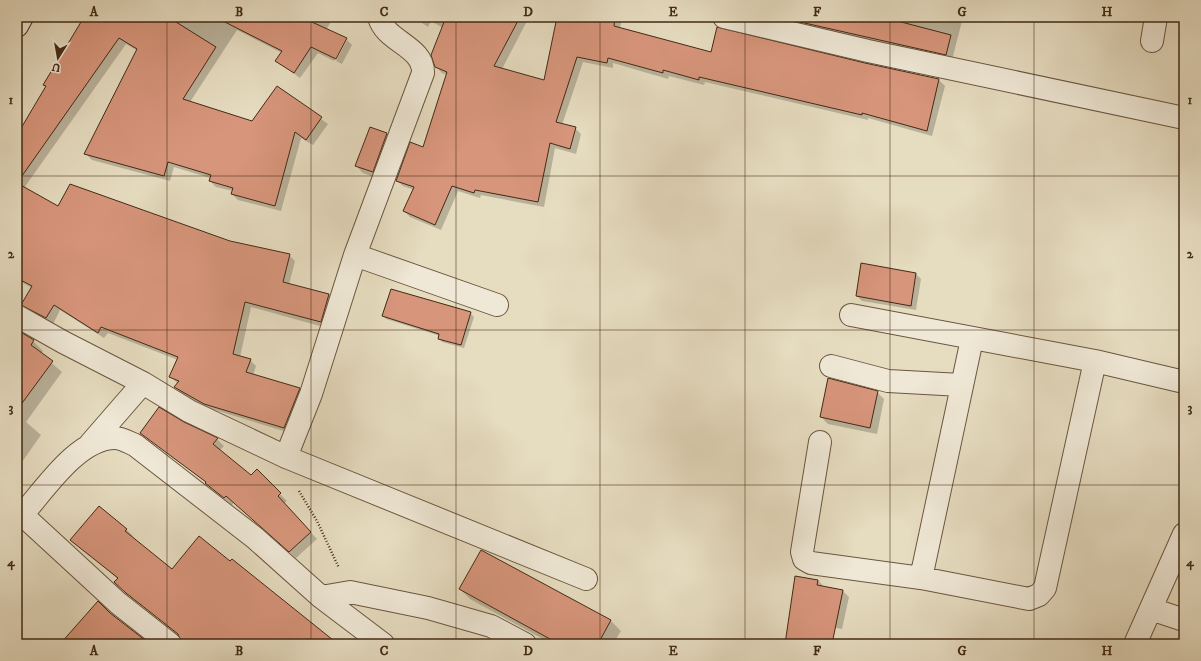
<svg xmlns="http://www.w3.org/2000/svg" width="1201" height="661" font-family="'IM FELL DW Pica',serif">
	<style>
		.shadow { fill: #0003 }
		.building { fill: #d7957b; stroke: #422a14 }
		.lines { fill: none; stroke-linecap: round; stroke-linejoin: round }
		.street-casing { stroke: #6b563f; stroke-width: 24 }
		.secondary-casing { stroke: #422a14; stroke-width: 24 }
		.path { stroke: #422a14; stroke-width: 2.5; stroke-dasharray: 1 2; stroke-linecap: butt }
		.street { stroke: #efe8d6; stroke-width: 22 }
		.secondary { stroke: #efe8d6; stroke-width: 22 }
		.grid { fill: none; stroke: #422a14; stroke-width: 1; stroke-opacity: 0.55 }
		.neatline { fill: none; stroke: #422a14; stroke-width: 1.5 }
		.grid-label { font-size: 13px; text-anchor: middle; font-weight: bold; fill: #422a14 }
	</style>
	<rect width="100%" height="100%" fill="#e6dcc0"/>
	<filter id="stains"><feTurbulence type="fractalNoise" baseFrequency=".005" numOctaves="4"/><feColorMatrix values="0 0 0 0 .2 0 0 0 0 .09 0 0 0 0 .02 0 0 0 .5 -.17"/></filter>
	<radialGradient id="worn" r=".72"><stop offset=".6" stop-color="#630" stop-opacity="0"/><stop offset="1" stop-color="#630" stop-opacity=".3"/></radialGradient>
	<path class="shadow" d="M 85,17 L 334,17 L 326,30 L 346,39 L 352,45 L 342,64 L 336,61 L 347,40 L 345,40 L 334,61 L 318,53 L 300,78 L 276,61 L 282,53 L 237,30 L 190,102 L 253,122 L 277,88 L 328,124 L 313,145 L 301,138 L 281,211 L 238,200 L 232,194 L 233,191 L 216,187 L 210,181 L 210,178 L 174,167 L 170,181 L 92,160 L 86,154 L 138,51 L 126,44 L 24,188 L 59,207 L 289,255 L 295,261 L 289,285 L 329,295 L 335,301 L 327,328 L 251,307 L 240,357 L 250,360 L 256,366 L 253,375 L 299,389 L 305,395 L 290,433 L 202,406 L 181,393 L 175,387 L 178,384 L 170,376 L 178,360 L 108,333 L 104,338 L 60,310 L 53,324 L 29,311 L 23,304 L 32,288 L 17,280 L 17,133 L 29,116 Z
		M 413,17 L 523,17 L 527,21 L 502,69 L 545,81 L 558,17 L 622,17 L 620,28 L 712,53 L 865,64 L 939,80 L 945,86 L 932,136 L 868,118 L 868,120 L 705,82 L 704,85 L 669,76 L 668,79 L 613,63 L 613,68 L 583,62 L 562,125 L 575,128 L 581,134 L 576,154 L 555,148 L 544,207 L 481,195 L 480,198 L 458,191 L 441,230 L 410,217 L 404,211 L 414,190 L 403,186 L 397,181 L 424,148 L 447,75 L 442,73 L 436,67 L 443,28 L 431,21 L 428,27 Z
		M 762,17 L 966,17 L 965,22 L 962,21 L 952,60 Z
		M 387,134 L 394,141 L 379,179 L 363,173 L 356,166 Z
		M 916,274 L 921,279 L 916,310 L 862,301 L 857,296 Z
		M 470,313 L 474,317 L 464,348 L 442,342 L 439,338 L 440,336 L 386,319 L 383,316 Z
		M 17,331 L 33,341 L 43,351 L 41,354 L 62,372 L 26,422 L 41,435 L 17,469 Z
		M 877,392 L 884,399 L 877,434 L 828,424 L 821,417 Z
		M 183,423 L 217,439 L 224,446 L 219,451 L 251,477 L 257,471 L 287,501 L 284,503 L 317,539 L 296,558 L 234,502 L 232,505 L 213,490 L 207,483 L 142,433 Z
		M 126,529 L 133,536 L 132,538 L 172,570 L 335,644 L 183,644 L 181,637 L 122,589 L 118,579 L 79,546 Z
		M 481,551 L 611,621 L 621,631 L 613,644 L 552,644 L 470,599 L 460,589 Z
		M 818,580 L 824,587 L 843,591 L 849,597 L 842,629 L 820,625 L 816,644 L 786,644 Z
		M 776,642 L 785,644 L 776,644 Z"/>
	<path class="building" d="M 84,17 L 168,17 L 216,47 L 183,99 L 252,121 L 277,86 L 322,117 L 306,140 L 295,132 L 275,206 L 231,194 L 233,188 L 209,181 L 211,175 L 168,162 L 164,176 L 84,154 L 137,49 L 119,38 L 17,183 L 58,206 L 70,184 L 230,241 L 290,254 L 283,282 L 329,294 L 321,322 L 245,302 L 233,354 L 251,359 L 246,372 L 300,388 L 284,428 L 204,404 L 174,387 L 179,381 L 169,377 L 178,357 L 101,327 L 98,333 L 54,305 L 46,318 L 21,305 L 32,286 L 17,278 L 17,135 L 46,86 L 43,85 Z
		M 215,17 L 301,17 L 347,38 L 336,59 L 311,47 L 294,73 L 275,61 L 282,51 Z
		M 446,17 L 520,17 L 494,66 L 544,80 L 557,17 L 615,17 L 614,26 L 711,52 L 717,27 L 865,63 L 939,79 L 927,131 L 862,113 L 862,115 L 699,77 L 699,80 L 663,70 L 663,73 L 608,58 L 607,63 L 577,57 L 556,122 L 576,127 L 570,149 L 550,143 L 538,202 L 475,190 L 474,193 L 452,186 L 435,225 L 403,211 L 414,187 L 396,181 L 410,142 L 423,147 L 447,72 L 435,67 L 431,55 Z
		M 778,17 L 882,17 L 951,35 L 946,55 Z
		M 370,127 L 387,133 L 373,172 L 355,166 Z
		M 861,263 L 916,273 L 911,306 L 856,296 Z
		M 391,289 L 471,312 L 461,345 L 438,339 L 439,334 L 382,316 Z
		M 17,330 L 34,340 L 31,345 L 53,361 L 17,410 Z
		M 828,378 L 878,391 L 870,428 L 820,417 Z
		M 159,407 L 184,422 L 218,438 L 213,444 L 251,475 L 257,469 L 281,493 L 278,496 L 311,532 L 289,552 L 226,496 L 224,498 L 205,483 L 206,482 L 140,433 Z
		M 99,506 L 127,529 L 125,531 L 172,569 L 199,536 L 230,561 L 232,559 L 338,644 L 182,644 L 178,634 L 126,593 L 114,582 L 118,578 L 70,540 Z
		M 481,550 L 611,620 L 598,644 L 559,644 L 459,589 Z
		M 795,576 L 818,580 L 817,585 L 843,590 L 832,644 L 785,644 Z
		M 98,601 L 110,613 L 150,644 L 60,644 Z"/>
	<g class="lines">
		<defs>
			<path id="street" d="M 724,17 L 868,51 L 1184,118
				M 1152,41 L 1156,17
				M 355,255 L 497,305
				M 851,315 L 1095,361 L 1184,382
				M 17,316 L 63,342 L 143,383 L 189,411 L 286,457 L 586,579
				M 831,366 L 888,381 L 961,385
				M 820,442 L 802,552 L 804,559 L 811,563 L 921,578 L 1029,599 L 1039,595 L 1045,588 L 1095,361
				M 90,444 L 143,383
				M 286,457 L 311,394 L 355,255 L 423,73 C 424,46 385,42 379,17
				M 17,510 L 118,603 L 170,644
				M 22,515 C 45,489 78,438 115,438 C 122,438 130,443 135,445 L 255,538 L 321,597 L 383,644
				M 921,578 L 972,339
				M 321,597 L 350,592 L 428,608 L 491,626 L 525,644
				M 1151,609 L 1184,620
				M 1135,644 L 1184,534"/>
			<path id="secondary" d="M 17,26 L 22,17"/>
		</defs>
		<use href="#street" class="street-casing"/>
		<use href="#secondary" class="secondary-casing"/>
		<path class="path" d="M 299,491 L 317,521 L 339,568"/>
		<use href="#street" class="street"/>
		<use href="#secondary" class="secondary"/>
	</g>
	<path class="grid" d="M 167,17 L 167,644M 311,17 L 311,644M 456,17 L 456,644M 600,17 L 600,644M 745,17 L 745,644M 890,17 L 890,644M 1034,17 L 1034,644M 17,176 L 1184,176M 17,330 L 1184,330M 17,485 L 1184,485"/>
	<rect width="1201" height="661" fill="none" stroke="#e6dcc0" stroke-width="44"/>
	<g transform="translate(58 58) rotate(191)" stroke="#efe8d6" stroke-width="3" paint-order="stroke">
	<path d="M0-3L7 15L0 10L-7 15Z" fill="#422a14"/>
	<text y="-6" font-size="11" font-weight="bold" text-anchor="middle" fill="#422a14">U</text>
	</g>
	<rect x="22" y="22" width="1157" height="617" class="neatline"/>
	<g class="grid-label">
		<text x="94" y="16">A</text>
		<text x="239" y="16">B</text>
		<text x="384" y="16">C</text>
		<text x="528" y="16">D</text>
		<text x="673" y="16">E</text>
		<text x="817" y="16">F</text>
		<text x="962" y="16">G</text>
		<text x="1107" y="16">H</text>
		<text x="11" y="104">1</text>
		<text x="1190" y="104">1</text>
		<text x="11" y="258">2</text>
		<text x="1190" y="258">2</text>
		<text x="11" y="412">3</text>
		<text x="1190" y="412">3</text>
		<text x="11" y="566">4</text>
		<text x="1190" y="566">4</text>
		<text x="94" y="655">A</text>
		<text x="239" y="655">B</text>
		<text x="384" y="655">C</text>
		<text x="528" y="655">D</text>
		<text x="673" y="655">E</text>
		<text x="817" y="655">F</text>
		<text x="962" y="655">G</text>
		<text x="1107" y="655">H</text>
	</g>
	<rect width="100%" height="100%" filter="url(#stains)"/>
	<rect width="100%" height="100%" fill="url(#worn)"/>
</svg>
